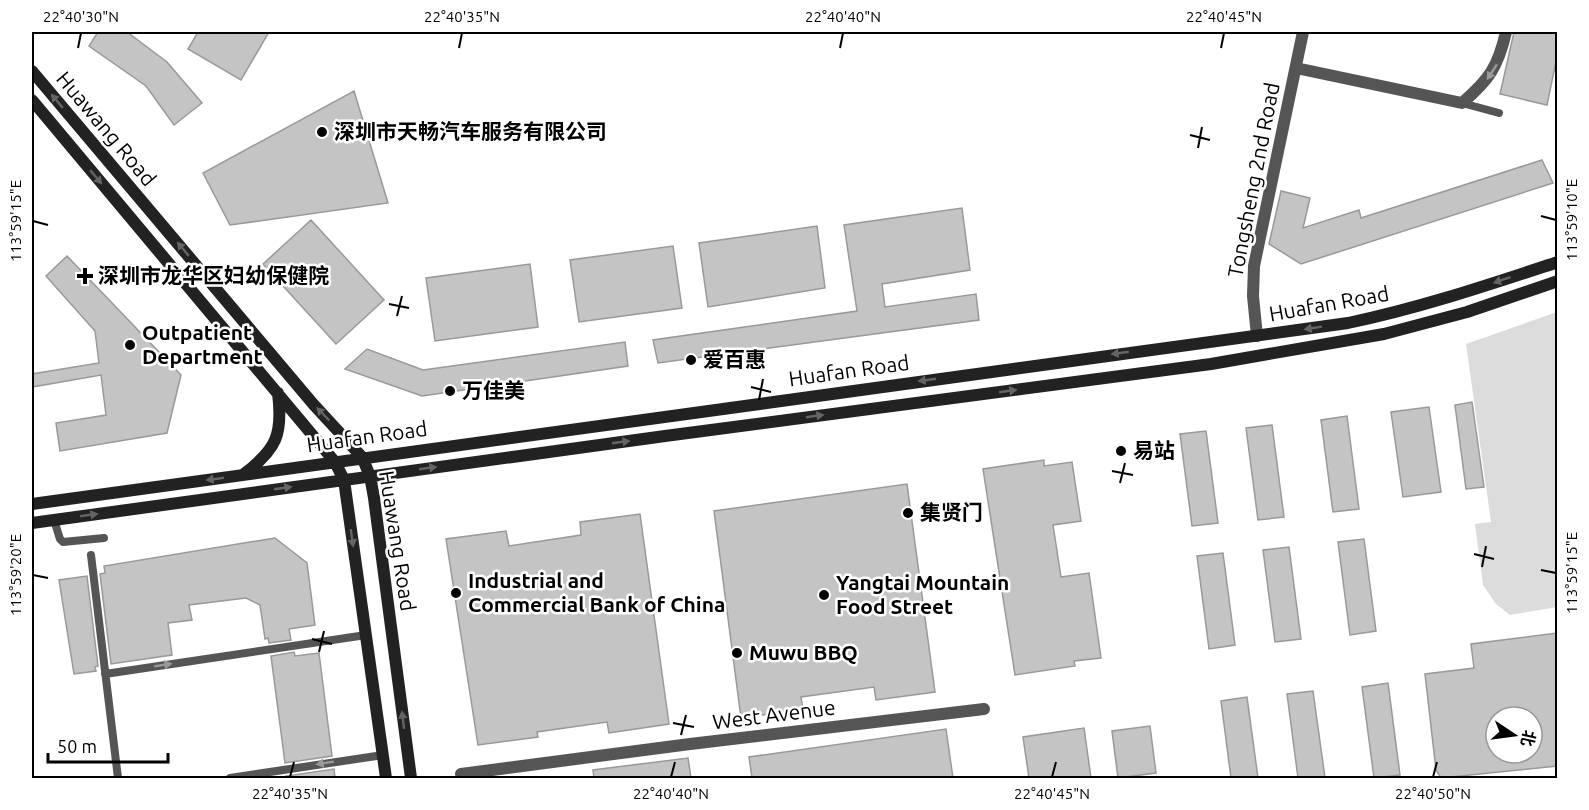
<svg xmlns="http://www.w3.org/2000/svg" width="1589" height="810" font-family="Ubuntu,'Noto Sans SC',sans-serif">
	<style>
		.green { fill: #dcdcdc }
		.building { fill: #c4c4c4; stroke: #999; stroke-width: 1.5; fill-rule: evenodd }
		.lines { fill: none; stroke-linecap: round; stroke-linejoin: round }
		.service { stroke: #555; stroke-width: 8 }
		.pedestrian { stroke: #555; stroke-width: 12 }
		.minor { stroke: #555; stroke-width: 12 }
		.secondary { stroke: #222; stroke-width: 12 }
		.oneway { fill: #999 }
		.oneway2 { fill: #646464 }
		.ticks { fill: none; stroke: #000; stroke-width: 2 }
		.poi-dot { fill: #000; stroke: #fff; stroke-width: 2 }
		.labels { text-anchor: middle; stroke-width: 5; stroke-linejoin: round; paint-order: stroke }
		.street-label { font-size: 21px; fill: #000; stroke: #fff }
		.poi-label { font-size: 21px; font-weight: bold; fill: #000; stroke: #fff; text-anchor: start }
		.neatline { fill: none; stroke: #000; stroke-width: 2 }
		.ticks-label { font-size: 15px; text-anchor: middle; fill: #000 }
	</style>
	<rect width="100%" height="100%" fill="#fff"/>
	<path class="green" d="M 1557,312 L 1557,607 L 1510,615 L 1496,604 L 1483,585 L 1475,524 L 1491,522 L 1466,344 Z"/>
	<path class="building" d="M 98,32 L 127,32 L 167,62 L 202,103 L 174,125 L 146,86 L 89,46 Z
		M 198,32 L 269,32 L 241,80 L 188,49 Z
		M 1514,32 L 1557,32 L 1557,57 L 1547,105 L 1500,94 Z
		M 354,91 L 388,203 L 230,225 L 203,173 Z
		M 1542,160 L 1553,183 L 1301,264 L 1269,244 L 1281,191 L 1310,198 L 1303,228 L 1359,210 L 1361,218 Z
		M 962,208 L 970,270 L 882,284 L 885,307 L 976,294 L 979,320 L 658,363 L 653,340 L 857,311 L 844,225 Z
		M 311,220 L 384,300 L 336,344 L 263,264 Z
		M 817,226 L 825,288 L 708,307 L 699,243 Z
		M 673,246 L 682,308 L 579,322 L 570,260 Z
		M 67,256 L 181,375 L 167,433 L 60,451 L 56,423 L 106,415 L 101,375 L 32,387 L 32,374 L 99,363 L 95,331 L 46,276 Z
		M 530,264 L 538,327 L 435,341 L 426,278 Z
		M 625,342 L 628,366 L 422,396 L 345,369 L 367,349 L 423,370 Z
		M 1472,402 L 1484,487 L 1466,489 L 1455,405 Z
		M 1429,407 L 1441,492 L 1403,497 L 1391,412 Z
		M 1347,416 L 1359,509 L 1333,512 L 1321,420 Z
		M 1272,425 L 1284,517 L 1258,520 L 1246,428 Z
		M 1206,431 L 1218,523 L 1192,526 L 1180,434 Z
		M 1044,460 L 1044,466 L 1072,462 L 1081,521 L 1053,525 L 1061,577 L 1089,573 L 1101,658 L 1074,661 L 1075,666 L 1015,675 L 983,469 Z
		M 907,484 L 935,692 L 876,700 L 874,687 L 801,697 L 803,709 L 741,718 L 714,511 Z
		M 640,514 L 669,724 L 609,733 L 607,722 L 537,732 L 538,737 L 478,745 L 446,539 L 506,531 L 509,546 L 581,535 L 580,522 Z
		M 275,538 L 307,563 L 315,625 L 289,629 L 291,640 L 269,643 L 268,638 L 265,639 L 260,605 L 246,598 L 189,605 L 192,620 L 168,623 L 172,655 L 111,664 L 100,574 L 105,573 L 104,566 Z
		M 1364,539 L 1376,631 L 1350,635 L 1338,542 Z
		M 1289,547 L 1301,639 L 1275,642 L 1263,550 Z
		M 1223,553 L 1235,645 L 1209,649 L 1197,556 Z
		M 87,576 L 98,666 L 95,667 L 96,671 L 74,674 L 59,580 Z
		M 1557,633 L 1557,766 L 1441,778 L 1436,770 L 1425,674 L 1474,668 L 1471,644 ZM 1496,717 L 1532,717 L 1532,753 L 1496,753 Z
		M 294,652 L 295,656 L 319,653 L 332,756 L 285,763 L 271,656 Z
		M 1388,683 L 1400,775 L 1374,778 L 1362,687 Z
		M 1313,691 L 1325,778 L 1298,778 L 1287,694 Z
		M 1247,697 L 1258,778 L 1231,778 L 1221,701 Z
		M 1150,726 L 1156,773 L 1118,778 L 1112,731 Z
		M 1084,728 L 1091,778 L 1029,778 L 1023,737 Z
		M 946,729 L 953,778 L 752,778 L 749,757 Z
		M 688,758 L 691,778 L 594,778 L 593,770 Z
		M 334,769 L 335,778 L 287,778 L 286,776 Z"/>
	<g class="lines">
		<path class="service" d="M 1462,103 L 1499,113
			M 54,520 L 60,539 L 63,542 L 104,538
			M 91,555 L 118,778
			M 105,674 L 366,635
			M 230,778 L 383,755"/>
		<path class="pedestrian" d="M 461,774 L 690,744 L 984,709"/>
		<path class="minor" d="M 1296,68 L 1462,103 C 1489,80 1498,67 1506,32
			M 1257,336 L 1253,296 L 1254,266 L 1303,32"/>
		<path class="secondary" d="M 32,71 L 314,405 L 362,457 L 370,476 L 374,498 L 411,778
			M 32,100 L 335,462 L 344,480 L 386,778
			M 244,474 C 277,449 283,434 278,393
			M 32,504 L 1348,323 C 1420,308 1488,285 1558,262
			M 32,523 L 665,436 L 1211,364 L 1384,334 L 1467,312 L 1558,281"/>
	</g>
	<defs><path id="oneway-solid" d="M-6-.8H1V-3.2L6.5 0L1 3.2V.8H-6Z" transform="scale(1.5)"/></defs>
	<g class="oneway">
		<use href="#oneway-solid" transform="translate(1492 72) rotate(123)"/>
		<use href="#oneway-solid" transform="translate(163 665) rotate(-9)"/>
		<use href="#oneway-solid" transform="translate(325 763) rotate(171)"/>
	</g>
	<g class="oneway2">
		<use href="#oneway-solid" transform="translate(57 101) rotate(-130)"/>
		<use href="#oneway-solid" transform="translate(96 177) rotate(50)"/>
		<use href="#oneway-solid" transform="translate(183 249) rotate(-130)"/>
		<use href="#oneway-solid" transform="translate(1502 280) rotate(161)"/>
		<use href="#oneway-solid" transform="translate(1313 328) rotate(171)"/>
		<use href="#oneway-solid" transform="translate(1120 353) rotate(172)"/>
		<use href="#oneway-solid" transform="translate(927 380) rotate(172)"/>
		<use href="#oneway-solid" transform="translate(1008 391) rotate(-8)"/>
		<use href="#oneway-solid" transform="translate(323 414) rotate(-134)"/>
		<use href="#oneway-solid" transform="translate(815 416) rotate(-8)"/>
		<use href="#oneway-solid" transform="translate(621 442) rotate(-8)"/>
		<use href="#oneway-solid" transform="translate(428 468) rotate(-8)"/>
		<use href="#oneway-solid" transform="translate(215 479) rotate(172)"/>
		<use href="#oneway-solid" transform="translate(283 488) rotate(-8)"/>
		<use href="#oneway-solid" transform="translate(89 515) rotate(-8)"/>
		<use href="#oneway-solid" transform="translate(352 538) rotate(82)"/>
		<use href="#oneway-solid" transform="translate(403 720) rotate(-97)"/>
	</g>
	<path class="ticks" d="M 78,48 L 81,33M 459,48 L 462,33M 840,48 L 843,33M 1221,48 L 1224,33M 1190,135 L 1210,140M 1198,148 L 1202,127M 1541,216 L 1556,220M 33,221 L 48,225M 389,304 L 409,308M 397,316 L 402,296M 751,387 L 771,392M 759,400 L 763,379M 1112,471 L 1133,475M 1120,483 L 1125,463M 1474,554 L 1494,559M 1482,567 L 1486,546M 1541,570 L 1556,573M 33,575 L 48,578M 312,639 L 332,644M 319,652 L 324,631M 673,723 L 694,727M 681,735 L 686,715M 290,777 L 294,762M 671,777 L 675,762M 1052,777 L 1056,762M 1433,777 L 1437,762"/>
	<g class="poi-dot">
		<circle cx="322" cy="132" r="6"/>
		<path d="M82 267h6v6h6v6h-6v6h-6v-6h-6v-6h6z"/>
		<circle cx="130" cy="345" r="6"/>
		<circle cx="691" cy="360" r="6"/>
		<circle cx="450" cy="391" r="6"/>
		<circle cx="1121" cy="451" r="6"/>
		<circle cx="908" cy="513" r="6"/>
		<circle cx="456" cy="593" r="6"/>
		<circle cx="824" cy="595" r="6"/>
		<circle cx="737" cy="653" r="6"/>
	</g>
	<g class="labels">
		<g class="street-label">
			<text transform="translate(106 129) rotate(50)" y="7">Huawang Road</text>
			<text transform="translate(1254 180) rotate(-79)" y="7">Tongsheng 2nd Road</text>
			<text transform="translate(1329 304) rotate(-10)" y="7">Huafan Road</text>
			<text transform="translate(849 371) rotate(-8)" y="7">Huafan Road</text>
			<text transform="translate(367 437) rotate(-8)" y="7">Huafan Road</text>
			<text transform="translate(397 541) rotate(81)" y="7">Huawang Road</text>
			<text transform="translate(774 715) rotate(-7)" y="7">West Avenue</text>
		</g>
		<g class="poi-label">
			<text x="334" y="139">深圳市天畅汽车服务有限公司</text>
			<text x="98" y="283">深圳市龙华区妇幼保健院</text>
			<text x="142" y="340">Outpatient<tspan x="142" dy="24">Department</tspan></text>
			<text x="703" y="367">爱百惠</text>
			<text x="462" y="398">万佳美</text>
			<text x="1133" y="458">易站</text>
			<text x="920" y="520">集贤门</text>
			<text x="468" y="588">Industrial and<tspan x="468" dy="24">Commercial Bank of China</tspan></text>
			<text x="836" y="590">Yangtai Mountain<tspan x="836" dy="24">Food Street</tspan></text>
			<text x="749" y="660">Muwu BBQ</text>
		</g>
	</g>
	<rect width="1589" height="810" fill="none" stroke="#ffffff" stroke-width="66"/>
	<g transform="translate(1514 735) rotate(103)"><circle r="28" fill="#ffffff" stroke="#999999" stroke-width="1.5"/>
	<path d="M0-4.5L10 22L0 15L-10 22Z" fill="#000000"/>
	<text y="-9" font-size="16" font-weight="bold" text-anchor="middle" fill="#000000">北</text>
	</g>
	<path d="M48 753v9h120v-9" fill="none" stroke="#000000" stroke-width="3"/>
	<text x="57" y="753" font-size="18" fill="#000000" stroke="#ffffff" stroke-width="4.5" paint-order="stroke">50 m</text>
	<rect x="33" y="33" width="1523" height="744" class="neatline"/>
	<g class="ticks-label">
		<text x="81" y="22">22°40'30"N</text>
		<text x="462" y="22">22°40'35"N</text>
		<text x="843" y="22">22°40'40"N</text>
		<text x="1224" y="22">22°40'45"N</text>
		<text transform="translate(1572 220) rotate(-90)" y="5">113°59'10"E</text>
		<text transform="translate(16 221) rotate(-90)" y="5">113°59'15"E</text>
		<text transform="translate(1572 573) rotate(-90)" y="5">113°59'15"E</text>
		<text transform="translate(16 575) rotate(-90)" y="5">113°59'20"E</text>
		<text x="290" y="799">22°40'35"N</text>
		<text x="671" y="799">22°40'40"N</text>
		<text x="1052" y="799">22°40'45"N</text>
		<text x="1433" y="799">22°40'50"N</text>
	</g>
</svg>
